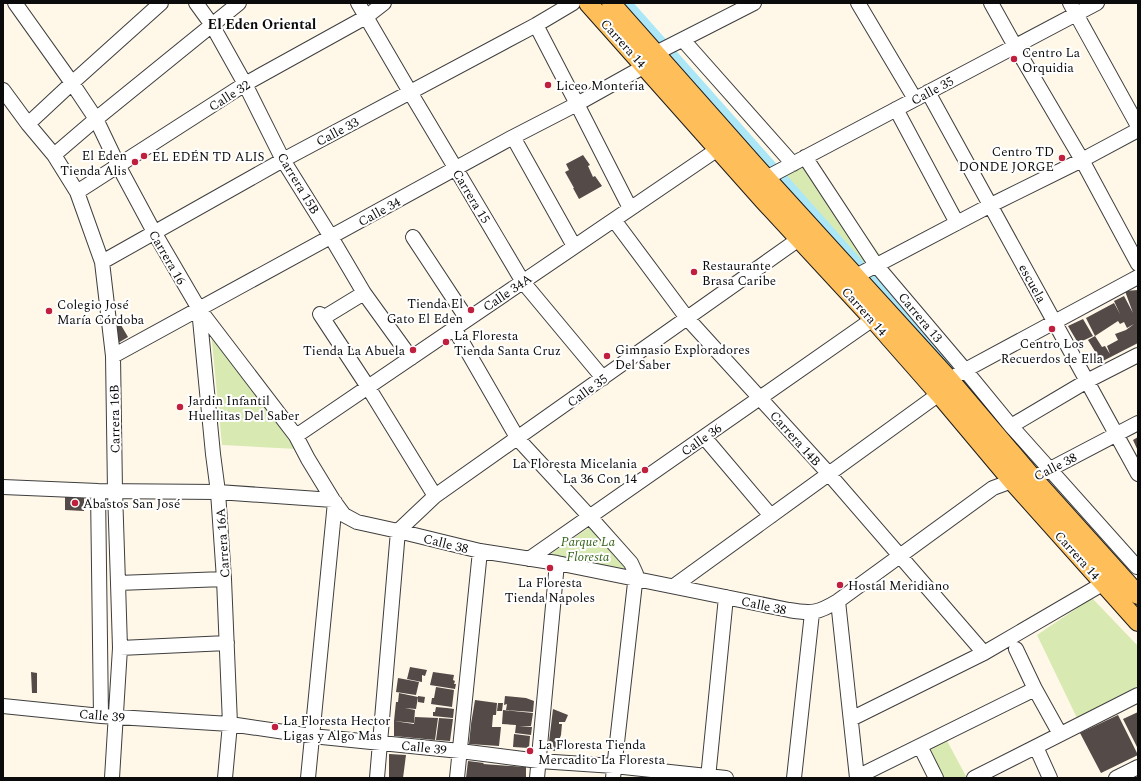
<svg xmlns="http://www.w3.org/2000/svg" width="1141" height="781" font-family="Spectral,serif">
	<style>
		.green { fill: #d8eab2 }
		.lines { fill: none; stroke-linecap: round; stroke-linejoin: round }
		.canal { stroke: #ace7f8; stroke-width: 10 }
		.building { fill: #544a47; fill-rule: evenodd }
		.minor-casing { stroke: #3e3e3e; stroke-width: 16 }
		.major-casing { stroke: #1c1c1c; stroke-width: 20 }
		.minor { stroke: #fff; stroke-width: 14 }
		.major { stroke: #febe5a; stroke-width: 18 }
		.poi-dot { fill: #c01f3e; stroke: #fff; stroke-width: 1.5 }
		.labels { text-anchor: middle; stroke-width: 4; stroke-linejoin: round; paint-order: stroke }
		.street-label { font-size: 13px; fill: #0b0b0b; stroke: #fff }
		.poi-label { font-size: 13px; fill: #0b0b0b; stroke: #fff; text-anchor: start }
		.park-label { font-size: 13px; font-style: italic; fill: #35651a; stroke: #fff }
		.neighbourhood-label { font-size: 14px; font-weight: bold; fill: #0b0b0b; stroke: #fff }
	</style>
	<rect width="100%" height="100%" fill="#fff8e9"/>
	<path class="green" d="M 813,161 L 880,255 L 856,267 L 778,179 Z
		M 211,332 L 287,431 L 296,449 L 222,445 Z
		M 590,527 L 632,573 L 546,557 Z
		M 1092,598 L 1138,646 L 1138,686 L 1077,718 L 1037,635 Z
		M 945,737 L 967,778 L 938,778 L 923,749 Z"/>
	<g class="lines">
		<path class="canal" d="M 627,3 L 842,245 L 979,401"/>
	</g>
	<path class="building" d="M 583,155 L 590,165 L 588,166 L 593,177 L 595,176 L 602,186 L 579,199 L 573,188 L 574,188 L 565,172 L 569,170 L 566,164 Z
		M 1138,290 L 1138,343 L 1099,363 L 1094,354 L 1096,353 L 1088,340 L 1095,336 L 1086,318 L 1114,303 L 1120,314 L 1114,301 L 1124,296 L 1133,313 L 1125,291 ZM 1118,321 L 1120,324 L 1124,322 L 1127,328 L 1134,324 L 1126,330 L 1115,334 L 1118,340 L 1107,346 L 1110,354 L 1105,346 L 1102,347 L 1095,336 Z
		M 114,313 L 128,337 L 118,343 Z
		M 1083,319 L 1093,336 L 1078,343 L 1068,326 Z
		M 1138,437 L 1138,451 L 1133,440 Z
		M 65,496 L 84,496 L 84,511 L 65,510 Z
		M 410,667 L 427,670 L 425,676 L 422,675 L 422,682 L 407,679 Z
		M 31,672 L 37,673 L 37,693 L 32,693 Z
		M 433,672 L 454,675 L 453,680 L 455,681 L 454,684 L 456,684 L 455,689 L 430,685 Z
		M 398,678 L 419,682 L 416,695 L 396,692 Z
		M 436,687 L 454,690 L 452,707 L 431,704 L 432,698 L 434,698 Z
		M 399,693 L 418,697 L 416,709 L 405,708 L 415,710 L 414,723 L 394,721 L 396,702 L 398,702 Z
		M 418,696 L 425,697 L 424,703 L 418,702 Z
		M 505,696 L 526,698 L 534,701 L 533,712 L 506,710 L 507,704 L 504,705 Z
		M 475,700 L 497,703 L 496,715 L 493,715 L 492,727 L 501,727 L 499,746 L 469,744 L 471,724 Z
		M 498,703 L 503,703 L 502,711 L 497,711 Z
		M 436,707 L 447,708 L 446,716 L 447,708 L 454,709 L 453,718 L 433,716 L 433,712 L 435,712 Z
		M 553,709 L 568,715 L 565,722 L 559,722 L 559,724 L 562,724 L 561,735 L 555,751 L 548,750 Z
		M 503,710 L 533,713 L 531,726 L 519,726 L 532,727 L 531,735 L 515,733 L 516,725 L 502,724 Z
		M 1138,712 L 1138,749 L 1123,719 Z
		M 1118,715 L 1138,755 L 1101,773 L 1080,733 Z
		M 415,717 L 438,718 L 435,740 L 394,736 L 394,721 L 414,724 Z
		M 439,718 L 453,719 L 450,741 L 436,740 Z
		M 514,734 L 530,736 L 529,748 L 513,747 Z
		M 389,754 L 406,755 L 403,778 L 389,778 Z
		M 468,761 L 484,763 L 483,764 L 526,767 L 526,778 L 466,778 Z"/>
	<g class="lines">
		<defs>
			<path id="minor" d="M 15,3 L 72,83 L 96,119 L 118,165 L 154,232 L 199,309 L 296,436 L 308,459 L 333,500 L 344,515 L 357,522 L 398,531 L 480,551 L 557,563 L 789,610 C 812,614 818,613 838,601 L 993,488 L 1012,481 L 1033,478 L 1138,423
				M 196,3 L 212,25 L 245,84 L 283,160 L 331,237 L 364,293 L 411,358
				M 358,3 L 410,92 L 456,169 L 523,282 L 603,378
				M 858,3 L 915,99
				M 991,3 L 1015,46 L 1082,160 L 1138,264
				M 1070,3 L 1138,126
				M 536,25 L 577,104 L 630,208
				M 683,40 L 793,164
				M 656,53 L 754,3
				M 3,90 L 28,124 L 54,155 L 77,192 L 102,262 L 113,356 L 115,491 L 118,583 L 120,648 L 112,778
				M 928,92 L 1138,474
				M 896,109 L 957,223
				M 28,124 L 72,83 L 161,3
				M 513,137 L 574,246
				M 54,155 L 96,119 L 239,3
				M 805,157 L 876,265 L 965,370 L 1011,426 L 1137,567
				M 766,178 L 1097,3
				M 77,192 L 245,84 L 366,17 L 384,3
				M 614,220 L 687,318 L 829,474 L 984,653
				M 413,237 L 467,319
				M 102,262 L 283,160 L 536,25 L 573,3
				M 856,276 L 991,205 L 1082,160 L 1138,130
				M 199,309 L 213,454 L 218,492 L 224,579 L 230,724 L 225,778
				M 320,314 L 368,387 L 435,496
				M 323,318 L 364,293
				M 454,328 L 518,439 L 590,517 L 631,563 L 636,574 L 613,778
				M 113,356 L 513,137 L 577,104 L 645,66
				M 958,374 L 1138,277
				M 1011,426 L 1087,381 L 1138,355
				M 296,436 L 718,149
				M 704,437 L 771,516
				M 3,487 L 98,491 L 218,492 L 333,500
				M 98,491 L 101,716
				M 529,559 L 873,319
				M 118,583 L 224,579
				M 674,586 L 939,394
				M 838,601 L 857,778
				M 120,648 L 227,643
				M 1016,649 L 1035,689 L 1060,734
				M 3,706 L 101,716 L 230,724 L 312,736 L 460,751 L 539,761 L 614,766 L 726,778
				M 851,719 L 984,653 L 1104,583
				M 920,746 L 936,778
				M 1036,747 L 1050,778
				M 857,777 L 1035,689
				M 308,778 L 335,502
				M 377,778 L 398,531 L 435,496 L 799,239
				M 457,778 L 480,551
				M 537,778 L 557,563
				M 708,778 L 726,597
				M 794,778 L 812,613
				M 974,778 L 1138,695
				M 1116,778 L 1138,767"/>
			<path id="major" d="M 588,3 L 764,201 L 873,319 L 939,394 L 1012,481 L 1138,622
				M 611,3 L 766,178 L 949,379 L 1033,478 L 1138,595"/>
		</defs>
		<use href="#minor" class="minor-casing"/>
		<use href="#major" class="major-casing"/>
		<use href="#minor" class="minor"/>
		<use href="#major" class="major"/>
	</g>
	<g class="poi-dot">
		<circle cx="1014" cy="59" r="4"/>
		<circle cx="548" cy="85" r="4"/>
		<circle cx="144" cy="156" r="4"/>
		<circle cx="1062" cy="158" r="4"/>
		<circle cx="135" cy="162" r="4"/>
		<circle cx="694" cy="272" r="4"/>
		<circle cx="471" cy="310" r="4"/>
		<circle cx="49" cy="311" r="4"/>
		<circle cx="1052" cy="329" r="4"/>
		<circle cx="446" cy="342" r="4"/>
		<circle cx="413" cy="350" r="4"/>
		<circle cx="607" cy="356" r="4"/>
		<circle cx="180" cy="407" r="4"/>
		<circle cx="645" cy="470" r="4"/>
		<circle cx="75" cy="503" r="4"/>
		<circle cx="550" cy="568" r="4"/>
		<circle cx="840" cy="585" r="4"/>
		<circle cx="275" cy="727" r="4"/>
		<circle cx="530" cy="751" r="4"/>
	</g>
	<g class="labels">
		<g class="street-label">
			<text transform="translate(624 43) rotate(48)" y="5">Carrera 14</text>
			<text transform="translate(932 90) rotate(-28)" y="5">Calle 35</text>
			<text transform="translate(229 95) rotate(-32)" y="5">Calle 32</text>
			<text transform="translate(337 131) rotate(-28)" y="5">Calle 33</text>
			<text transform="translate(299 183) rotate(59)" y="5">Carrera 15B</text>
			<text transform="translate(472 196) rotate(59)" y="5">Carrera 15</text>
			<text transform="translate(379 211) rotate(-29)" y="5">Calle 34</text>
			<text transform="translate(168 257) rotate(60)" y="5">Carrera 16</text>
			<text transform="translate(1033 283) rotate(61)" y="5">escuela</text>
			<text transform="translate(507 292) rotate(-34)" y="5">Calle 34A</text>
			<text transform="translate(865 311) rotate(48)" y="5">Carrera 14</text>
			<text transform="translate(921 317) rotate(50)" y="5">Carrera 13</text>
			<text transform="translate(587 390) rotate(-36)" y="5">Calle 35</text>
			<text transform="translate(114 419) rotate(-91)" y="5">Carrera 16B</text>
			<text transform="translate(796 438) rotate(48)" y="5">Carrera 14B</text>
			<text transform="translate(701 439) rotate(-35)" y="5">Calle 36</text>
			<text transform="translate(1055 466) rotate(-27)" y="5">Calle 38</text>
			<text transform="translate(222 543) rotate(-94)" y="5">Carrera 16A</text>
			<text transform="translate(446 543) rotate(14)" y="5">Calle 38</text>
			<text transform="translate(1078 555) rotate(48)" y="5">Carrera 14</text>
			<text transform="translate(764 605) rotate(12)" y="5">Calle 38</text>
			<text transform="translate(102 715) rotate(5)" y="5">Calle 39</text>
			<text transform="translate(424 747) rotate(6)" y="5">Calle 39</text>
		</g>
		<g class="poi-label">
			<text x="1022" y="57">Centro La<tspan x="1022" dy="15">Orquidia</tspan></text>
			<text x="556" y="90">Liceo Monteria</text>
			<text x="1054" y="156" text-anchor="end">Centro TD<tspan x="1054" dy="15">DONDE JORGE</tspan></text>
			<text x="127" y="160" text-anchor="end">El Eden<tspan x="127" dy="15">Tienda Alis</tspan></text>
			<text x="152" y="161">EL EDÉN TD ALIS</text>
			<text x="702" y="270">Restaurante<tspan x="702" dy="15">Brasa Caribe</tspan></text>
			<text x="463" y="308" text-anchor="end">Tienda El<tspan x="463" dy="15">Gato El Eden</tspan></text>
			<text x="57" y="309">Colegio José<tspan x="57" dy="15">María Córdoba</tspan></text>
			<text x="454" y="340">La Floresta<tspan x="454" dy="15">Tienda Santa Cruz</tspan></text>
			<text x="1052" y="348" text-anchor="middle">Centro Los<tspan x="1052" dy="15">Recuerdos de Ella</tspan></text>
			<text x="615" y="354">Gimnasio Exploradores<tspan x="615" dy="15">Del Saber</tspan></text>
			<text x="405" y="355" text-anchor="end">Tienda La Abuela</text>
			<text x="188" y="405">Jardin Infantil<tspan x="188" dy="15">Huellitas Del Saber</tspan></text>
			<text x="637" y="468" text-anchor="end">La Floresta Micelania<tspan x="637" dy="15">La 36 Con 14</tspan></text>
			<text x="83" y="508">Abastos San José</text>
			<text x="550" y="587" text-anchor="middle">La Floresta<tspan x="550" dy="15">Tienda Napoles</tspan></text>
			<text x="848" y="590">Hostal Meridiano</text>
			<text x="283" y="725">La Floresta Hector<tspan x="283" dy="15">Ligas y Algo Mas</tspan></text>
			<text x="538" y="749">La Floresta Tienda<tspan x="538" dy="15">Mercadito La Floresta</tspan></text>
		</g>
		<g class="park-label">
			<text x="588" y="546">Parque La<tspan x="588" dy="15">Floresta</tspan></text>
		</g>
		<g class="neighbourhood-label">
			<text x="262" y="29">El Eden Oriental</text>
		</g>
	</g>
	<rect width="1141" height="781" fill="none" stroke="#0b0b0b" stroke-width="8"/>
</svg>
